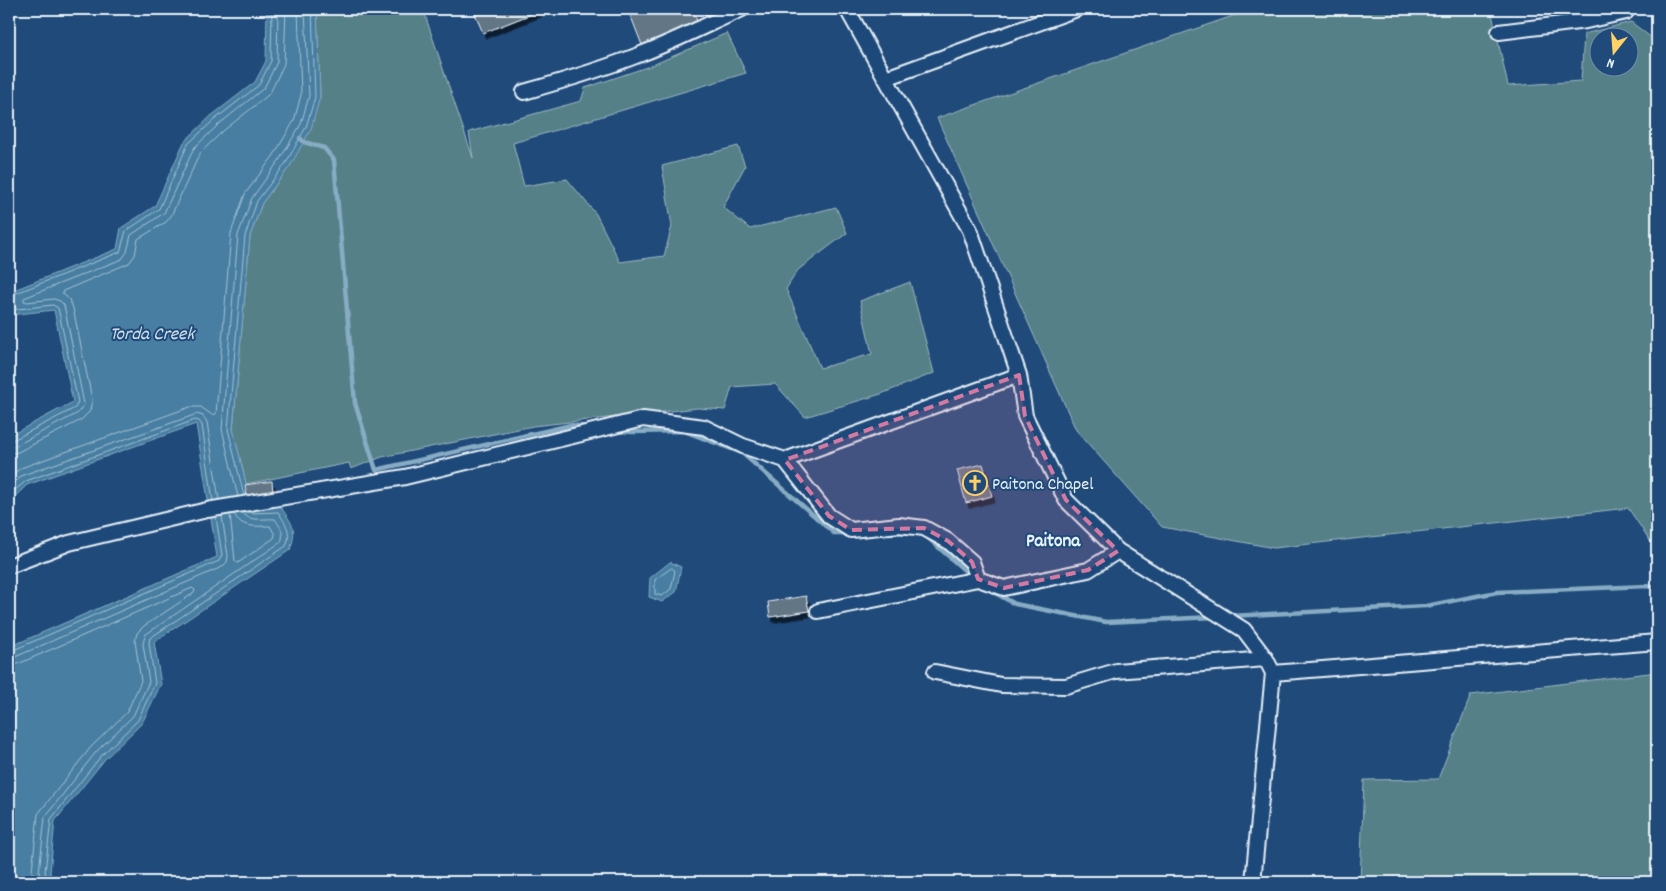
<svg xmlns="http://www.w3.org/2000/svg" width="1666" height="891" font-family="Dekko,sans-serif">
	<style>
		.green { fill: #558088; stroke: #9eb8c0; fill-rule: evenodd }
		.water { fill: #467ea1; stroke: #87acc4 }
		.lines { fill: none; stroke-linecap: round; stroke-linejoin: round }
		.shore { stroke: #a7c3d5; stroke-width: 1 }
		.stream { stroke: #87acc4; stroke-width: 4.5 }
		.building { fill: #647685; stroke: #e8f1f8; filter: url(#shadow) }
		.minor-casing { stroke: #e8f1f8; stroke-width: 18 }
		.minor { stroke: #1f4a7a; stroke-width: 14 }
		.marked { fill: #d37aa2; fill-opacity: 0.2; stroke: #d37aa2; stroke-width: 4; stroke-dasharray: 10 6; stroke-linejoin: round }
		.labels { text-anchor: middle; stroke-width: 4; stroke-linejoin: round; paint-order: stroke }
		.poi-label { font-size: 18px; fill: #e8f1f8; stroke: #1f4a7a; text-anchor: start }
		.water-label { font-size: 19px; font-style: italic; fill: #d0e0eb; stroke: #1f4a7a }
		.neighbourhood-label { font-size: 19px; font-weight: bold; fill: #e8f1f8; stroke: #1f4a7a }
	</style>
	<defs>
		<filter id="shadow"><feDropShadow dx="3" dy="5.5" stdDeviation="0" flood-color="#0009"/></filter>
	</defs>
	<rect width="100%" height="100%" fill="#1f4a7a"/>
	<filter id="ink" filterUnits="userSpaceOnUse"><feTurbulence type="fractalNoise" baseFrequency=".02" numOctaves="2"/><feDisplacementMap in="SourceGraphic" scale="10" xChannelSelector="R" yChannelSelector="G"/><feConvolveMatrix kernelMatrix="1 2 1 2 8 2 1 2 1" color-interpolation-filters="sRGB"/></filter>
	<g filter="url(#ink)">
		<path class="green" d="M 317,9 L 423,9 L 473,158 L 469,132 L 581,101 L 585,88 L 650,66 L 727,33 L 746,73 L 513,143 L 524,186 L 567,179 L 596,214 L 620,262 L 664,256 L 672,226 L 662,166 L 738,146 L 745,166 L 723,207 L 750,229 L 836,207 L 847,233 L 798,270 L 786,289 L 820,368 L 872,354 L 860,301 L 910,282 L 934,373 L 881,394 L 805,417 L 775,384 L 732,387 L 725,410 L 698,408 L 533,426 L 382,457 L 351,469 L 349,463 L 246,484 L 233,430 L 250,236 L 262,203 L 290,166 L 320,97 Z
			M 1253,9 L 1491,9 L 1508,86 L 1581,81 L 1584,34 L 1631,22 L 1657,42 L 1657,551 L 1628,508 L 1274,548 L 1162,527 L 1076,430 L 937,118 ZM 1598,38 L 1628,38 L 1628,68 L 1598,68 Z
			M 1657,672 L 1657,882 L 1360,882 L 1364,780 L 1438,779 L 1471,695 Z"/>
		<path class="water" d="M 267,9 L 317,9 L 320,97 L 311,129 L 290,166 L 262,203 L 250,236 L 233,429 L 252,508 L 280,506 C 292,524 298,528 290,550 L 154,642 L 161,684 L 142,723 L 105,759 L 55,821 L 50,872 L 53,882 L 9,882 L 9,647 L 217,557 L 196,424 L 27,485 L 9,502 L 9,436 L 73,402 L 54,310 L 9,315 L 9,292 L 117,249 L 121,228 L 155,206 L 184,142 L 211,116 L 255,82 L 266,61 Z
			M 670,562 L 681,567 L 676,592 L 662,602 L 649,597 L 650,578 Z"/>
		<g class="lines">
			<path class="shore" d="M 9,296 L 120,252 L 126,231 L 159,209 L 188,144 L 214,120 L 259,85 L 271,61 L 272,9
				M 9,310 L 53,305 L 58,308 L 78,402 L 75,408 L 13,440 L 9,440
				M 9,447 L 15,446 L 78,413 L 84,404 L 64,305 L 60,301 L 54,299 L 27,302 L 24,301 L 24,298 L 122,259 L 127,252 L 131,235 L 164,213 L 194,148 L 218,125 L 264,88 L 277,62 L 278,9
				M 9,454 L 18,452 L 81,420 L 90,411 L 92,399 L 73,308 L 69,299 L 63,294 L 63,291 L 129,263 L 135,255 L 138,239 L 166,222 L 171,216 L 200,153 L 223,131 L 267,96 L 271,91 L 284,64 L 286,9
				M 9,477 L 21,468 L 190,407 L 201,407 L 212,415 L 216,414 L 231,233 L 245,194 L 274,155 L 294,121 L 301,95 L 298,9
				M 9,487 L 23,475 L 197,414 L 203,416 L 207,422 L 219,500
				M 9,495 L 26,481 L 195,420 L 199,421 L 202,425 L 213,501
				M 244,496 L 228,429 L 245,236 L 257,201 L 286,163 L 306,127 L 315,97 L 312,9
				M 238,497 L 222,429 L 238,235 L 252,198 L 280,159 L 301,124 L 309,96 L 305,9
				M 230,514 L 235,561 L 238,563 L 274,538 L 275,535 L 270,526 C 255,526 242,529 234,514
				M 672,568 L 675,571 L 671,589 L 662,596 L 655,594 L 655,580 Z
				M 9,652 L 219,561 L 222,555 L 216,517
				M 9,658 L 15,657 L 222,567 L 227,562 L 228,556 L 222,516
				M 9,665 L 18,664 L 192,588 L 195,590 L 194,593 L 144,626 L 137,633 L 135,641 L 141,681 L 127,712 L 91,747 L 38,814 L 32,871 L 34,882
				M 42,882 L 39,872 L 45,817 L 96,752 L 133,716 L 149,682 L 143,644 L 145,635 L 281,542 C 285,532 280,527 275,519 C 263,518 250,523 242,512
				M 48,882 L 45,872 L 51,819 L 101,756 L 138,720 L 155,683 L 149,643 L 150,638 L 286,546 C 292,532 286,524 278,512 L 252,513 L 248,511"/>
			<path class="stream" d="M 300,138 L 304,142 L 324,148 L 334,160 L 355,403 L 376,470 L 571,425 L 589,427
				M 619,431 L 633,432 L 684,431 L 742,453 L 834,533 L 849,533
				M 887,533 L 909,532
				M 926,536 L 972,577
				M 988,589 L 1015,604 L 1106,622 L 1215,617
				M 1230,616 L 1426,606 L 1497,592 L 1647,586 L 1657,588"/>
		</g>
		<path class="building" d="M 473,9 L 538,9 L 539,11 L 483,33 Z
			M 628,9 L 692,9 L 698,23 L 642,45 Z
			M 702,9 L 720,9 L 705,15 Z
			M 983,464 L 992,496 L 966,503 L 957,470 Z
			M 272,481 L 273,493 L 247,496 L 245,485 Z
			M 806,596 L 809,611 L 770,617 L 768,602 Z"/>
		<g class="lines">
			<defs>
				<path id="minor" d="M 847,9 L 970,230 L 1019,375 L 1025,416 L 1066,500 L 1118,551 L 1244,630 L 1266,659 L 1273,673 L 1253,882
					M 1499,32 L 1586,21 L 1626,12 L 1628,9
					M 886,78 L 1077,9
					M 524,92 C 563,81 603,69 641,54 C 675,41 708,24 742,9
					M 785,460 L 829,516 L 851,530 L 899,525 L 924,528 L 948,541 L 972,562 L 978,579 L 1004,588 L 1088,570 L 1118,551
					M 9,566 L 69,543 L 207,510 L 405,477 L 643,419 L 704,427 L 743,446 L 785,460 L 1019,375
					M 818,611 L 978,579
					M 935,672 L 1001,685 L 1066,686 L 1116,671 L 1266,659
					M 1273,673 L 1657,642"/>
			</defs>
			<use href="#minor" class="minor-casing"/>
			<use href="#minor" class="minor"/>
		</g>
	</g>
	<path class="marked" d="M 1019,375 L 1025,416 L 1066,500 L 1118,551 L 1088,570 L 1004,588 L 978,579 L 972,562 L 948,541 L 924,528 L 851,530 L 829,516 L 785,460 Z"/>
	<defs>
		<symbol id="church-ring" viewBox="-11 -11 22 22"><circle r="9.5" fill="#1f4a7a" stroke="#ffd166" stroke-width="1.5"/><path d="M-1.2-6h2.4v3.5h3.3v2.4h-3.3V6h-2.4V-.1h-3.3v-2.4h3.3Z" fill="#ffd166"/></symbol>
	</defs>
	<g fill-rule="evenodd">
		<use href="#church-ring" x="961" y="469" width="28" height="28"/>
	</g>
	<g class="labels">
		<g class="poi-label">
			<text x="992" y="489">Paitona Chapel</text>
		</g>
		<g class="water-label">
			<text x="152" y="339">Torda Creek</text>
		</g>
		<g class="neighbourhood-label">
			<text x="1053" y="546">Paitona</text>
		</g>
	</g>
	<rect width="1666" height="891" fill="none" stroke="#1f4a7a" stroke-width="30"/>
	<rect x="15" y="15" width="1636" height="861" fill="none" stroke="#e8f1f8" stroke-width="2" filter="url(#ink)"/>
	<g transform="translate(1614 52) rotate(197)"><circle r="24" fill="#1f4a7a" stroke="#6f8dac"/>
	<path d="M0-4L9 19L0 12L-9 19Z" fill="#ffd166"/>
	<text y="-8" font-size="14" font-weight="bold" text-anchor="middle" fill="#e8f1f8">N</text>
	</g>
</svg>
